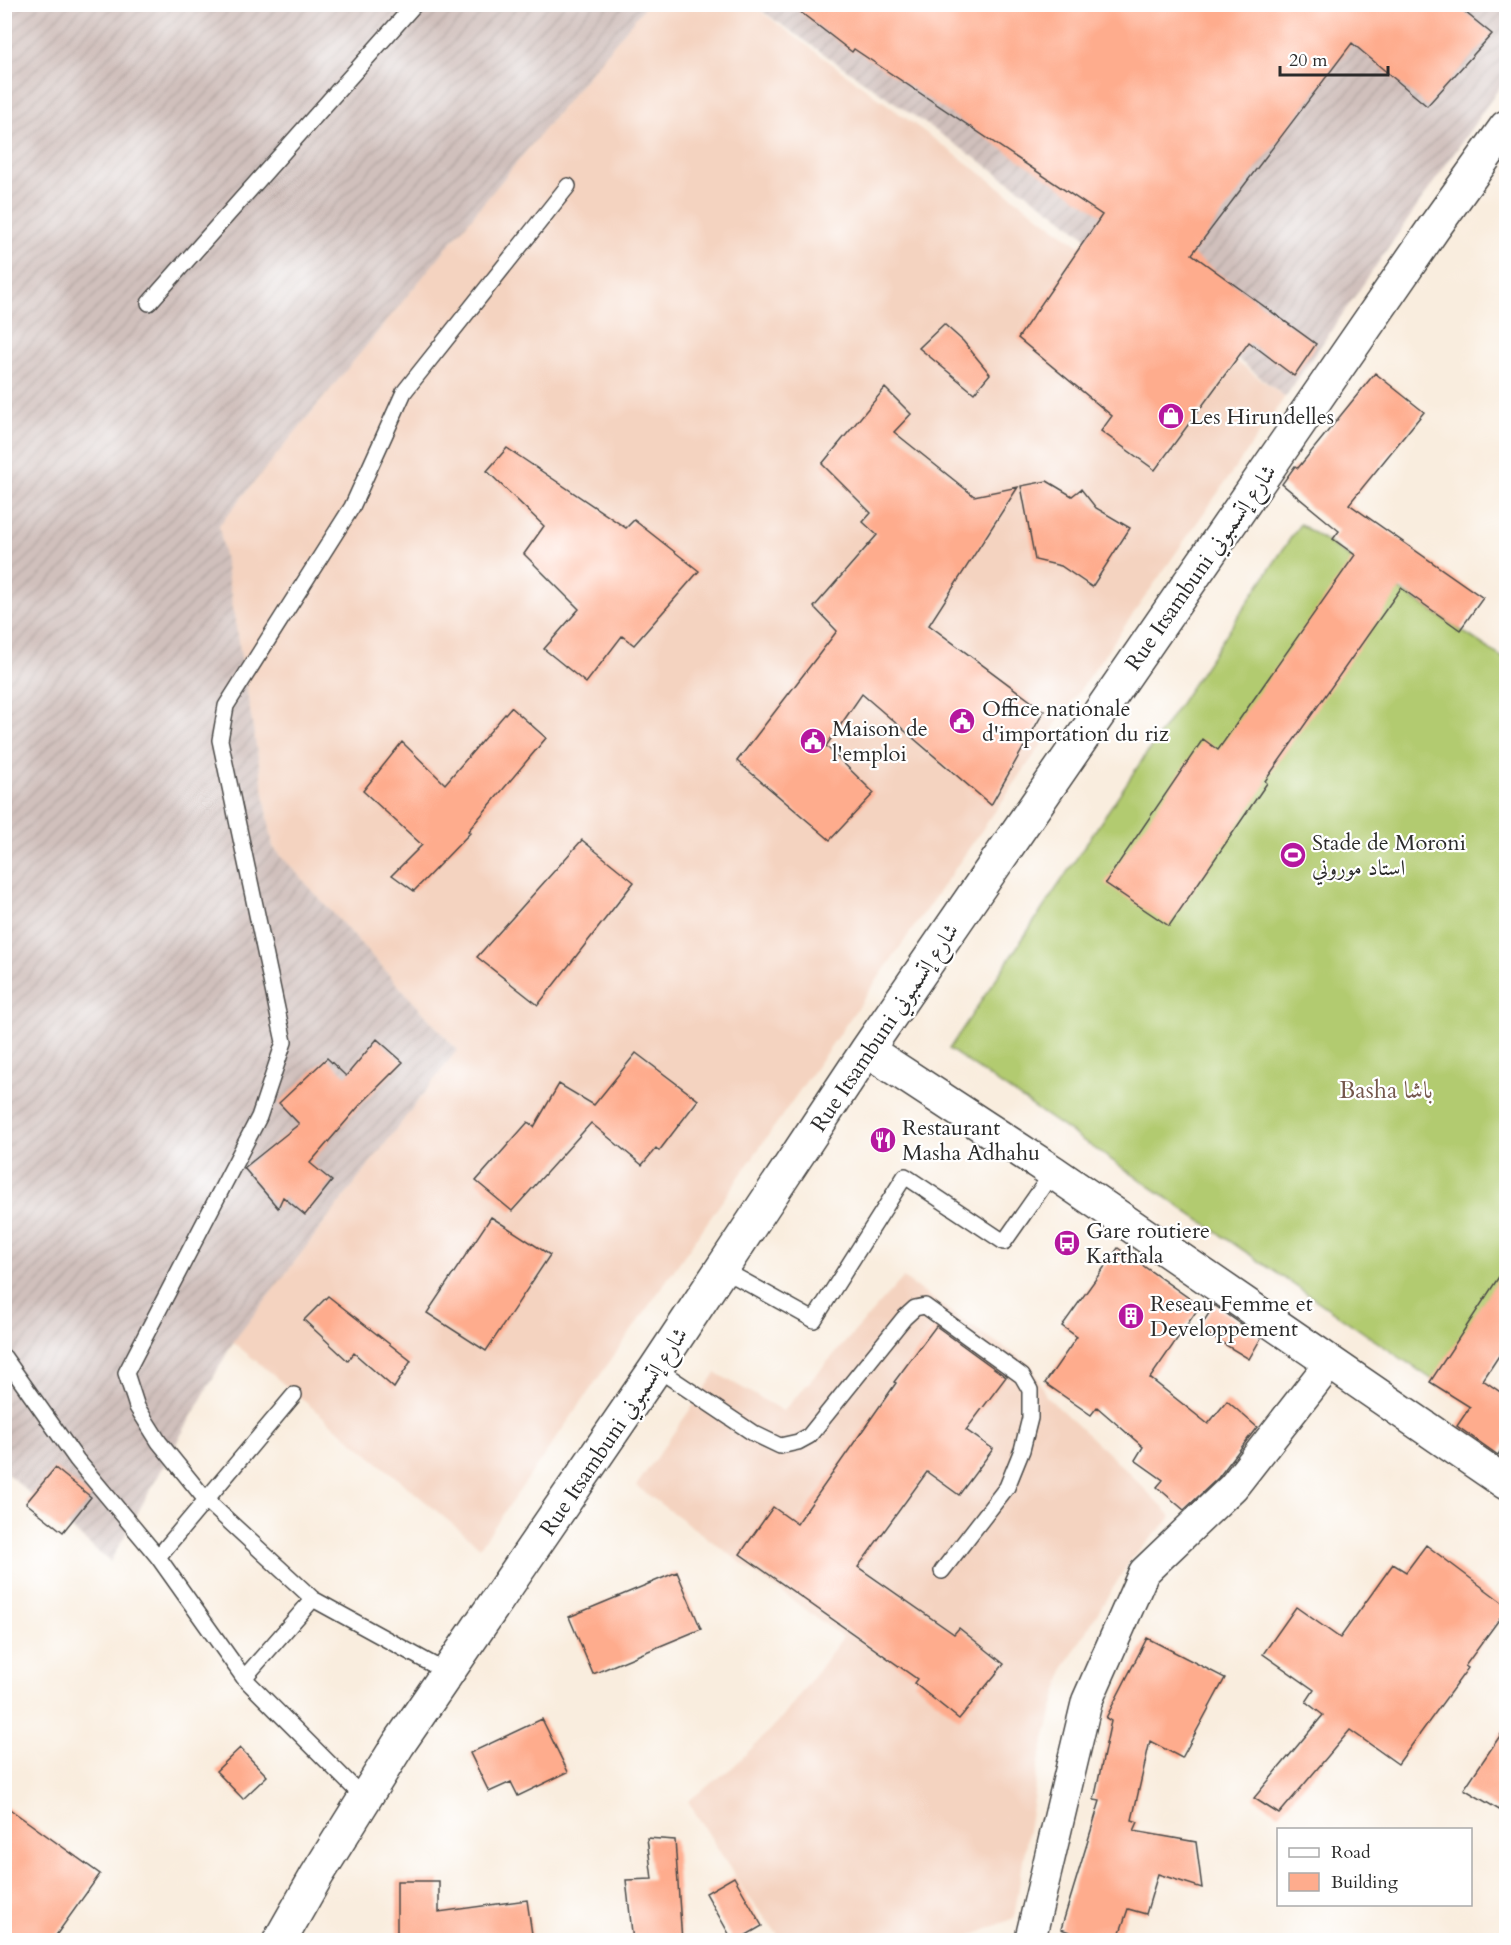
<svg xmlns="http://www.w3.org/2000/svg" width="1511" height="1945" font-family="Cardo,Amiri,serif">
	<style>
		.built { fill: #f4d3c0 }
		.industrial { fill: url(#industrial-furrows) }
		.garden { fill: #b2cb70; stroke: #6e7b4e; stroke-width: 1.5 }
		.building { fill: #feac8d }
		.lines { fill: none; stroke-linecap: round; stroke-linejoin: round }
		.lane-casing { stroke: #4a4846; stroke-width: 18 }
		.street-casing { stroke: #4a4846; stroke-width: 33 }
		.secondary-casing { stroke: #4a4846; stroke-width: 36 }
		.lane { stroke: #fff; stroke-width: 15 }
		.street { stroke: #fff; stroke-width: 30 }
		.secondary { stroke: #fff; stroke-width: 33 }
		.labels { text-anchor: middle; stroke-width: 4.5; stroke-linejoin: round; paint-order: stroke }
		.poi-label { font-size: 22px; fill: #2b2b2b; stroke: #fff; text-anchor: start }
		.street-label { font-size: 22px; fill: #2b2b2b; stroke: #fff }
		.neighbourhood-label { font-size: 24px; fill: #75584d; stroke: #fff }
	</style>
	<defs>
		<pattern id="industrial-furrows" width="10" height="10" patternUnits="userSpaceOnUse" patternTransform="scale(1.5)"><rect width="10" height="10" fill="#d0c0bc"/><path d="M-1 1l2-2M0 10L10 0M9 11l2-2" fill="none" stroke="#b3a5a2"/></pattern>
	</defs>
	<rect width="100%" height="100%" fill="#fff"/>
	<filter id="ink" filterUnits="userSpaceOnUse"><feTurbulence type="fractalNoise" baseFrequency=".0167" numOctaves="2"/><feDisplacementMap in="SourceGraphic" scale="12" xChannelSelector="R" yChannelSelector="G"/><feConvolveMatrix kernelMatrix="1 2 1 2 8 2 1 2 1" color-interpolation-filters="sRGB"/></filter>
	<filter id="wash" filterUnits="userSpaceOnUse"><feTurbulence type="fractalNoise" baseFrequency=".008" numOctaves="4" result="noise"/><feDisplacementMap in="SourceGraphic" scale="24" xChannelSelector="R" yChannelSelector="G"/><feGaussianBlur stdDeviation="1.35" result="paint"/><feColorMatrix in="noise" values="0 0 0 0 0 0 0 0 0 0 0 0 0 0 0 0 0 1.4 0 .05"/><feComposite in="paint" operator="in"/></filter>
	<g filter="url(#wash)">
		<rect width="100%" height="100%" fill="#f9edde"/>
		<path class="built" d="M 646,5 L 752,5 L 1285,397 L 480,1547 L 233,1342 L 457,1050 L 273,847 L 219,525 Z
			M 903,1278 L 968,1324 L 1031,1365 L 1046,1396 L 1124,1468 L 1172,1517 L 1131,1559 L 1065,1666 L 1039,1761 L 1014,1918 L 962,1940 L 782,1940 L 746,1894 L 688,1801 L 733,1767 L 783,1717 L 843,1637 L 636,1486 L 716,1373 L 783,1411 Z"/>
		<path class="industrial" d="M 5,5 L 646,5 L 219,525 L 273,847 L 457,1050 L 233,1342 L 110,1562 L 5,1472 Z
			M 753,5 L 1506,5 L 1506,78 L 1285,397 L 1054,212 Z"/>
		<path class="garden" d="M 1300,524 L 1506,660 L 1506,1268 L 1433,1380 L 949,1049 Z"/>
		<g id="blocks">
			<path class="building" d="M 790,4 L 1455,4 L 1492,34 L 1427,106 L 1352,43 L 1192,254 L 1316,344 L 1294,376 L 1249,342 L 1155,470 L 1101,431 L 1112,416 L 1018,338 L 1102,215 L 854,49 L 852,52 Z
				M 944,324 L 963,341 L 990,374 L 974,393 L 919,348 Z
				M 1375,373 L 1424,412 L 1349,504 L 1483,598 L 1460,630 L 1401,588 L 1265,781 L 1267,783 L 1169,926 L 1105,883 L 1203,739 L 1218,750 L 1355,555 L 1333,539 L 1339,531 L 1282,484 L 1295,466 L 1298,468 Z
				M 885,388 L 911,414 L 894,432 L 974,496 L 1018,487 L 929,625 L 1044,711 L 991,805 L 862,694 L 826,746 L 874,793 L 830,840 L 737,761 L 837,631 L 814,607 L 877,535 L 863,522 L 871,513 L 822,464 Z
				M 507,448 L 626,528 L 634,520 L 699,571 L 634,645 L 622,636 L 586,683 L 544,649 L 579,609 L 524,554 L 544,526 L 487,471 Z
				M 1047,481 L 1072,496 L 1081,489 L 1096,508 L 1130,528 L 1092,587 L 1061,566 L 1035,560 L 1021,486 Z
				M 511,707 L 546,738 L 468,831 L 470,833 L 414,891 L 392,875 L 422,845 L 363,791 L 402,742 L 445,784 Z
				M 582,840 L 634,882 L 538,1005 L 477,957 Z
				M 377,1039 L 403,1062 L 360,1105 L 310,1163 L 332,1181 L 305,1215 L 283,1197 L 278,1208 L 244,1168 L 299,1124 L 279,1103 L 327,1058 L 346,1076 Z
				M 636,1053 L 698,1100 L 659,1151 L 656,1148 L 642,1165 L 591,1123 L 512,1211 L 476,1181 L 528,1122 L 534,1127 L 559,1084 L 594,1105 Z
				M 491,1217 L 550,1255 L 486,1351 L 427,1313 Z
				M 1118,1248 L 1200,1306 L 1150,1378 L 1208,1424 L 1227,1401 L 1257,1427 L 1218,1478 L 1184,1510 L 1157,1487 L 1163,1480 L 1135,1460 L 1143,1447 L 1097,1407 L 1091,1415 L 1045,1383 L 1077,1337 L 1062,1326 Z
				M 1506,1266 L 1506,1345 L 1483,1380 L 1506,1396 L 1506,1442 L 1498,1455 L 1457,1426 L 1470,1407 L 1430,1382 Z
				M 328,1296 L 411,1361 L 394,1388 L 354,1353 L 348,1361 L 304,1320 Z
				M 1214,1305 L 1261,1338 L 1249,1359 L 1199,1329 Z
				M 936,1326 L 1006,1377 L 966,1430 L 993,1449 L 959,1495 L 927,1472 L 858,1567 L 954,1634 L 959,1628 L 1004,1664 L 959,1719 L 914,1683 L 917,1679 L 740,1554 L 773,1507 L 797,1524 L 896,1383 L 894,1382 Z
				M 55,1468 L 91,1497 L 63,1532 L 26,1503 Z
				M 1426,1545 L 1506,1605 L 1506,1610 L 1465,1666 L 1468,1668 L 1398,1764 L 1350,1730 L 1279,1814 L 1254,1798 L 1323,1715 L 1306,1702 L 1314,1690 L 1263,1654 L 1296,1607 L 1340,1638 L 1393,1564 L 1406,1572 Z
				M 677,1572 L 701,1629 L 593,1674 L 569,1617 Z
				M 1147,1638 L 1225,1678 L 1182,1758 L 1150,1741 L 1132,1820 L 1138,1822 L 1134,1831 L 1196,1842 L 1202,1888 L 1158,1874 L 1146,1914 L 1128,1909 L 1117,1941 L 1094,1941 L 1061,1929 L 1100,1801 L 1094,1800 L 1111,1721 L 1106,1718 Z
				M 542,1719 L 568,1772 L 518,1796 L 511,1782 L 489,1792 L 470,1753 Z
				M 1506,1727 L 1506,1814 L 1464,1789 Z
				M 240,1748 L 267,1776 L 243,1799 L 216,1771 Z
				M 4,1805 L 100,1874 L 52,1941 L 4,1941 Z
				M 647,1838 L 675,1840 L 682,1941 L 633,1941 L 626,1880 L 652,1879 Z
				M 734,1877 L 762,1926 L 736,1941 L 733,1941 L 706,1893 Z
				M 397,1881 L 439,1881 L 439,1912 L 527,1900 L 533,1941 L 397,1941 Z"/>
		</g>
	</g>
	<g filter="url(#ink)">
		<use href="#blocks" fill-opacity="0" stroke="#4a4846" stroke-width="1.5"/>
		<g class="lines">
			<defs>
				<path id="lane" d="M 149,303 L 415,4
					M 722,1269 L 814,1320 L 905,1176 L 1004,1242 L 1053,1172
					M 4,1357 L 77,1460 L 158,1557 L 244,1678 L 365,1799
					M 656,1368 L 753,1433 L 780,1446 L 798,1442 L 809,1436 L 904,1318 L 915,1308 L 925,1306 L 1022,1376 L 1030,1390 L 1030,1418 L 1022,1450 L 1007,1487 L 942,1571
					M 158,1557 L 294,1395
					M 448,1673 L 313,1599 L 206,1500 L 159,1442 L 137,1407 L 126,1373 L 259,1117 L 284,1042 L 220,740 L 226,706 L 352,507 L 404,392 L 568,186
					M 244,1678 L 313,1599"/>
				<path id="street" d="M 1030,1940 L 1087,1701 L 1144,1572 L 1233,1487 L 1330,1363"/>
				<path id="secondary" d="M 867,1050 L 1053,1172 L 1506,1483
					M 280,1940 L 317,1875 L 398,1745 L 656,1368 L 867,1050 L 1433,229 L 1506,127"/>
			</defs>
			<use href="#lane" class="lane-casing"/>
			<use href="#street" class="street-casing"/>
			<use href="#secondary" class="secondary-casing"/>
			<use href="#lane" class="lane"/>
			<use href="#street" class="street"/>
			<use href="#secondary" class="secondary"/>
		</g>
	</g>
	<defs>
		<symbol id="shop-disc" viewBox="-11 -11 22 22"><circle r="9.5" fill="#b5179e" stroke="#fff"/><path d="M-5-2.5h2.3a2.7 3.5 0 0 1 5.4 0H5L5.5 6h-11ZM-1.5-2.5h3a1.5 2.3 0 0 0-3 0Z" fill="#fff"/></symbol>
		<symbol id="civic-disc" viewBox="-11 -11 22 22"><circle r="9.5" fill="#b5179e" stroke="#fff"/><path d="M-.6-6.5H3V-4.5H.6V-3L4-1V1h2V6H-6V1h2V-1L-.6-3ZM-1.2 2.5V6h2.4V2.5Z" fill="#fff"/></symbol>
		<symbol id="stadium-disc" viewBox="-11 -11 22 22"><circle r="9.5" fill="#b5179e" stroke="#fff"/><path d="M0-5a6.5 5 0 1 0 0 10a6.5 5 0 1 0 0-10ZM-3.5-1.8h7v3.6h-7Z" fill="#fff"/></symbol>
		<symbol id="restaurant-disc" viewBox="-11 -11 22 22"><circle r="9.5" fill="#b5179e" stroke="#fff"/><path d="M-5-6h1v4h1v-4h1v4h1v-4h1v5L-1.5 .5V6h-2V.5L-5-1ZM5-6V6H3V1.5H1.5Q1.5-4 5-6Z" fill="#fff"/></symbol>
		<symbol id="bus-disc" viewBox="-11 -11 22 22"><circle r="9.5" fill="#b5179e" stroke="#fff"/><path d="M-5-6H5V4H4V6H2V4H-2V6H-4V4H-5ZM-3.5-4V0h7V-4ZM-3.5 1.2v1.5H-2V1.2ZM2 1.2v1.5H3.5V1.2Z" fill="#fff"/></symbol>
		<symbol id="building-disc" viewBox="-11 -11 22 22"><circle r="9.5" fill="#b5179e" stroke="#fff"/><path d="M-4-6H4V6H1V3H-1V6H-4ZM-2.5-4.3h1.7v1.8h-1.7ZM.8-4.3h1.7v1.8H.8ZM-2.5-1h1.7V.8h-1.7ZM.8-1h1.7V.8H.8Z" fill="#fff"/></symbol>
	</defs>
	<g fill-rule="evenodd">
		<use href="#shop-disc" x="1156" y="401" width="30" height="30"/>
		<use href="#civic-disc" x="947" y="706" width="30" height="30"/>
		<use href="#civic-disc" x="798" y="726" width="30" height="30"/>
		<use href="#stadium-disc" x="1278" y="840" width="30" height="30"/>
		<use href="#restaurant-disc" x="868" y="1125" width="30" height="30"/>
		<use href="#bus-disc" x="1052" y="1228" width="30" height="30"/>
		<use href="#building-disc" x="1116" y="1301" width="30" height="30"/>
	</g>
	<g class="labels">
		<g class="poi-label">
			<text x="1190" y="424">Les Hirundelles</text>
			<text x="982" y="716">Office nationale<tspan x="982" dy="25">d'importation du riz</tspan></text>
			<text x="832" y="736">Maison de<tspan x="832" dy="25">l'emploi</tspan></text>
			<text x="1312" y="850">Stade de Moroni<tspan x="1312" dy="25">استاد موروني</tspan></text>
			<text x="902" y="1135">Restaurant<tspan x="902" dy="25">Masha Adhahu</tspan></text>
			<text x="1086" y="1238">Gare routiere<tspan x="1086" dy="25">Karthala</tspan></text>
			<text x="1150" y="1311">Reseau Femme et<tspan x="1150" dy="25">Developpement</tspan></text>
		</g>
		<g class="street-label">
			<text transform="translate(1200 567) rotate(-55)" y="8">Rue Itsambuni شارع إتسمبوني</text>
			<text transform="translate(884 1027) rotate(-56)" y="8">Rue Itsambuni شارع إتسمبوني</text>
			<text transform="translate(613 1431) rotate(-56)" y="8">Rue Itsambuni شارع إتسمبوني</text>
		</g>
		<g class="neighbourhood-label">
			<text x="1386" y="1098">Basha باشا</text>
		</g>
	</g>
	<rect width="1511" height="1945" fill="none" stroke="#fff" stroke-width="24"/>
	<rect x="1277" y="1828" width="195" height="78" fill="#ffffff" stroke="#aaaaaa" stroke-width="1.5"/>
	<rect x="1289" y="1848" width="30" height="9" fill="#ffffff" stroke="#aaaaaa" stroke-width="1.5"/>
	<text x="1331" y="1858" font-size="18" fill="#2b2b2b">Road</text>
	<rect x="1289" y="1873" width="30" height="18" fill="#feac8d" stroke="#aaaaaa" stroke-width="1.5"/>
	<text x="1331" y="1888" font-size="18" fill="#2b2b2b">Building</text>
	<path d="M1280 66v9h108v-9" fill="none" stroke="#2b2b2b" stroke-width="3"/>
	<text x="1289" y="66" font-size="18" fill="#2b2b2b" stroke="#ffffff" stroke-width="4.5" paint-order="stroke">20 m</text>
</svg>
